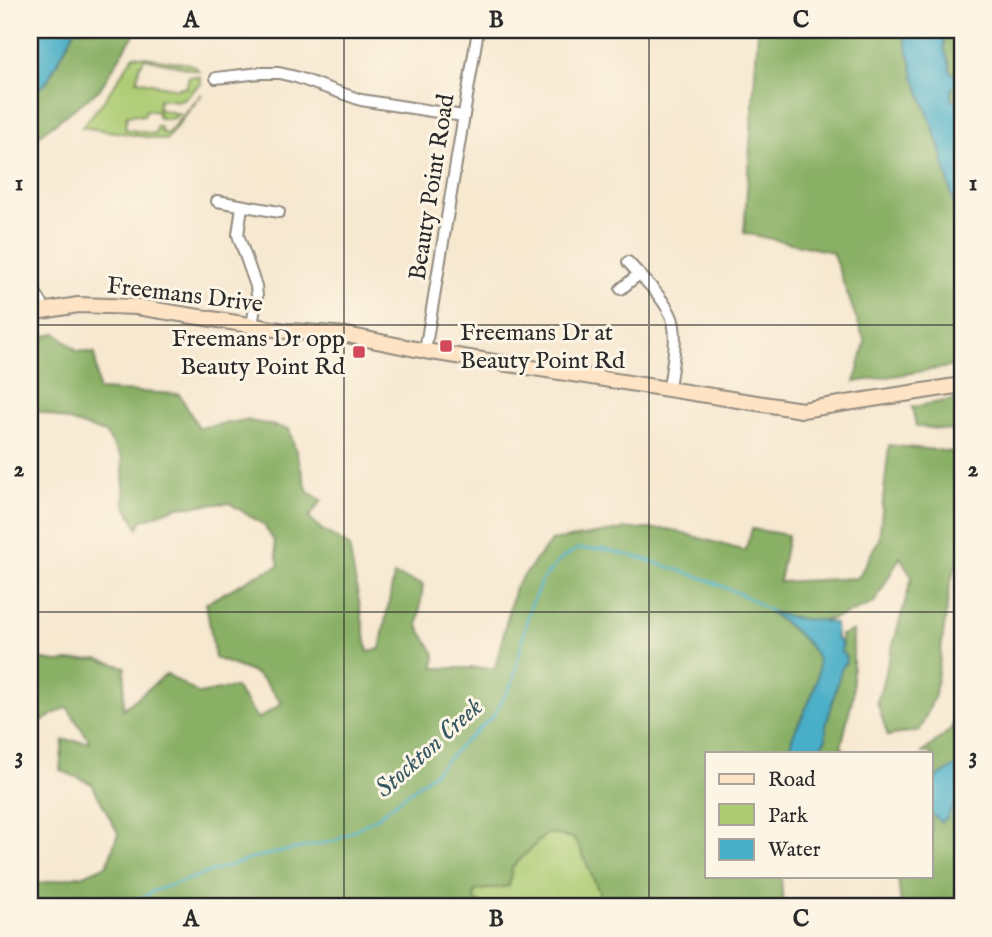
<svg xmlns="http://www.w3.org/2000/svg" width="992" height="937" font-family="'IM FELL English',serif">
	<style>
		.green { fill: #adcc74; stroke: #6c7c50; stroke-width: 2 }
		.forest { fill: #8ab066; stroke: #5a6e48; stroke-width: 2 }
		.water { fill: #48afc8; stroke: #3a6d7a; stroke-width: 2 }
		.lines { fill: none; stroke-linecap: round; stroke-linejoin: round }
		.stream { stroke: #48afc8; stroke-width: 2.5 }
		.street-casing { stroke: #918a7e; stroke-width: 14 }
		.secondary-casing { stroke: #918a7e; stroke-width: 18 }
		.street { stroke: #fff; stroke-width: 10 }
		.secondary { stroke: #fee4c5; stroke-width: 14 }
		.grid { fill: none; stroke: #2b2b2b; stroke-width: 2; stroke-opacity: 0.55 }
		.poi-dot { fill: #d1495b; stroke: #fcf5e5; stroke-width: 2.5 }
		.labels { text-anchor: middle; stroke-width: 6; stroke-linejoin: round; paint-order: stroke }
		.street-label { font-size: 24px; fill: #2b2b2b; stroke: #fcf5e5 }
		.poi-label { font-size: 24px; fill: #2b2b2b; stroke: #fcf5e5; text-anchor: start }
		.water-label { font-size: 26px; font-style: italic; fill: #355962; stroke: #fcf5e5 }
		.neatline { fill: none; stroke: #2b2b2b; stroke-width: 2.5 }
		.grid-label { font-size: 23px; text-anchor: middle; font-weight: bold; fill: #2b2b2b }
	</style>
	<rect width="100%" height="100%" fill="#fcf5e5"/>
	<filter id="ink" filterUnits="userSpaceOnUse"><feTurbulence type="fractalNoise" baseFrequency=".0143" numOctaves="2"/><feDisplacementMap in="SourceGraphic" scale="14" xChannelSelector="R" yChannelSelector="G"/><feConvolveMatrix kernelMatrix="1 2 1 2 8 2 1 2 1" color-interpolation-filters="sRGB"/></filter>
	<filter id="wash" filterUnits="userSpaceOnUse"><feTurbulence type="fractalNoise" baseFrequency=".00686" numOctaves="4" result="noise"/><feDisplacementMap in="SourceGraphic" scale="28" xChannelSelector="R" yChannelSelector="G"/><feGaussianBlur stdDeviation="1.57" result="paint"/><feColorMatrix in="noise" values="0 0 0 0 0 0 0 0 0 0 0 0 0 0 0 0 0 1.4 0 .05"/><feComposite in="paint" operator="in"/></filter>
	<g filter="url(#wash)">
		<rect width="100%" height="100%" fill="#f7e8d0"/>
		<path class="green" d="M 134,55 L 189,64 L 195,66 L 199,71 L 144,58 L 142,64 L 140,64 L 137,80 L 156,84 L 156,85 L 179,89 L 180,87 L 186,88 L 189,76 L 200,77 L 201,84 C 195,87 193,91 188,96 C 179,103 170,100 159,99 L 158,109 L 179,114 C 173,120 165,120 158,117 L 158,112 L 146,110 L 144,116 L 132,114 L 131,116 L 127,115 L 125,129 L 155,134 L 157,126 L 161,127 L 161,132 L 167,134 L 202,94 L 166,140 L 82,127 L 103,102 Z
			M 547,833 L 573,838 L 581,850 L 600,894 L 589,907 L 487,907 L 474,900 L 475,891 L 512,867 Z"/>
		<path class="forest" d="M 75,30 L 137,30 L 99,90 L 30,142 L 30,95 L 46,83 Z
			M 758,30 L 903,30 L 915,79 L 940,146 L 954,205 L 962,214 L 962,365 L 855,382 L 865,342 L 832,252 L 744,233 Z
			M 944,30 L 958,30 L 962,42 L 962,105 L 950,99 L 950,65 L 944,49 Z
			M 56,333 L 77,351 L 95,353 L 98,390 L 179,394 L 199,428 L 246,420 L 289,429 L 308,492 L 322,500 L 309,518 L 321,529 L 349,546 L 368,652 L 380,649 L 394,575 L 423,584 L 418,626 L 435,654 L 434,668 L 495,668 L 515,587 L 551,541 L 626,529 L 668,529 L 745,551 L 752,529 L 788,535 L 779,582 L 858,578 L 879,539 L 889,445 L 962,453 L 962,548 L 950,584 L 935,695 L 920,730 L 888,736 L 877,702 L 912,577 L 900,557 L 874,603 C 859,609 842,617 826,620 C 820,621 815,619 809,621 L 771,612 C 783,623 813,644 818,659 C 823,676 807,707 799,722 C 794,732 789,742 791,753 L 707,753 L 707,876 L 781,876 L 783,907 L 589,907 L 600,894 L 581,850 L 573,838 L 547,833 L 512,867 L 509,886 L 475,891 L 474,900 L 487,907 L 30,907 L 30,885 L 84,875 L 107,865 L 118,833 L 92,784 L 60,770 L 63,740 L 90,742 L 67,707 L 42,721 L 30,712 L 30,658 L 57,662 L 98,659 L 125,667 L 123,709 L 167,674 L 199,694 L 235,687 L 258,719 L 282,703 L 264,681 L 254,673 L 215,658 L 206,603 L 255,576 L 279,566 L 274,541 L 264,525 L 229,503 L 177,507 L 141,521 L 138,529 L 125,504 L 122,458 L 105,433 L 30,408 L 30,341 Z
			M 962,398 L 962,432 L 916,426 L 912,407 Z
			M 853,631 L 853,696 L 841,747 L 849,753 L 818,753 L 818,749 L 826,739 L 826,726 L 841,670 L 846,661 L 841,652 L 841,635 Z
			M 962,707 L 962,762 L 931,781 L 931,753 L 922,753 L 950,730 Z
			M 962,796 L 962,907 L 901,907 L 898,876 L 931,876 L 931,816 L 934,816 L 951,807 Z"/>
		<path class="water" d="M 30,30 L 75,30 L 46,83 L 30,95 Z
			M 903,30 L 944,30 L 944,49 L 950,65 L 950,71 L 959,79 L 952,89 L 951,99 L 962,105 L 962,214 L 954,205 L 940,146 L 915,79 Z
			M 769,611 C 783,615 799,621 812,619 L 835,623 L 836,637 L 842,645 L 841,652 L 846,656 L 846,661 L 841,670 L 826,726 L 826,739 L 818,749 L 818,753 L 791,753 C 789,742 794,732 799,723 C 808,705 821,681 818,661 C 815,644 782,621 769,611 Z
			M 962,762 L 962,796 L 951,807 L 947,818 L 941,822 L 934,816 L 931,816 L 931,781 Z"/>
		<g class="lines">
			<path class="stream" d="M 952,805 L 956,840 L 962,842
				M 127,907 L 153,891 L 256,857 L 335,841 L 376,818 L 435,772 L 461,745 L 494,715 L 513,681 L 529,610 L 542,580 L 560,560 L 577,549 L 603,549 L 644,559 L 703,578 L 745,596 L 772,612"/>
		</g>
	</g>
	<g filter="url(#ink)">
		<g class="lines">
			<defs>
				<path id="street" d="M 216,78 L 260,73 L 279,73 L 296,77 L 361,100 L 463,116
					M 217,201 L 279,212
					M 242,206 L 238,235 L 256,286 L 257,296 L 252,325
					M 628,262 C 643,279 664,297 672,318 C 679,338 671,369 669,389
					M 30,287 L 33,289 L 45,309
					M 621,289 L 639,274
					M 425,351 L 478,30"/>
				<path id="secondary" d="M 30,313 L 78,305 L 137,307 L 299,333
					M 292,331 L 347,335 L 425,351 L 802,410 L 962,385"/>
			</defs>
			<use href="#street" class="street-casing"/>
			<use href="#secondary" class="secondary-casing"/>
			<use href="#street" class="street"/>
			<use href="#secondary" class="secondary"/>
		</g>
	</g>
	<path class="grid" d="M 344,30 L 344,907M 649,30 L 649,907M 30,325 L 962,325M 30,612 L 962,612"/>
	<g class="poi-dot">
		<rect x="439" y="339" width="14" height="14" rx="3.5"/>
		<rect x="352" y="345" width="14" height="14" rx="3.5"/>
	</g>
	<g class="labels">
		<g class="street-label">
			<text transform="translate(431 187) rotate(-81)" y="8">Beauty Point Road</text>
			<text transform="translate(185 294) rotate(7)" y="8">Freemans Drive</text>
		</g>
		<g class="poi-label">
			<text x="460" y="340">Freemans Dr at<tspan x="460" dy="28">Beauty Point Rd</tspan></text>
			<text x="345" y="346" text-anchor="end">Freemans Dr opp<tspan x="345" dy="28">Beauty Point Rd</tspan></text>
		</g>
		<g class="water-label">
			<text transform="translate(428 747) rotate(-42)" y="9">Stockton Creek</text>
		</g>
	</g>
	<rect width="992" height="937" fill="none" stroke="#fcf5e5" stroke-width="77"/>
	<rect x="705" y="752" width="228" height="126" fill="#fcf5e5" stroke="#a8a49b" stroke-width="2"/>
	<rect x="719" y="774" width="35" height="10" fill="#fee4c5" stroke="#a8a49b" stroke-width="2"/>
	<text x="768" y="786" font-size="21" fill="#2b2b2b">Road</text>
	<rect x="719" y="804" width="35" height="21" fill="#adcc74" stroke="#a8a49b" stroke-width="2"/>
	<text x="768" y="822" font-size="21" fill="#2b2b2b">Park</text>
	<rect x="719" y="839" width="35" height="21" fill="#48afc8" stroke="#a8a49b" stroke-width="2"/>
	<text x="768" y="856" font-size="21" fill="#2b2b2b">Water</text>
	<rect x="38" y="38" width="916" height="860" class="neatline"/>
	<g class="grid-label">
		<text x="191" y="27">A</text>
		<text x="496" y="27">B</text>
		<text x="801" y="27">C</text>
		<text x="19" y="190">1</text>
		<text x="973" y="190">1</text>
		<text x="19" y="476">2</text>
		<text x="973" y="476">2</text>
		<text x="19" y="763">3</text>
		<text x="973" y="763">3</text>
		<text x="191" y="926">A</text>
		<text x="496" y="926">B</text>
		<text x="801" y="926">C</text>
	</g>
</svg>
